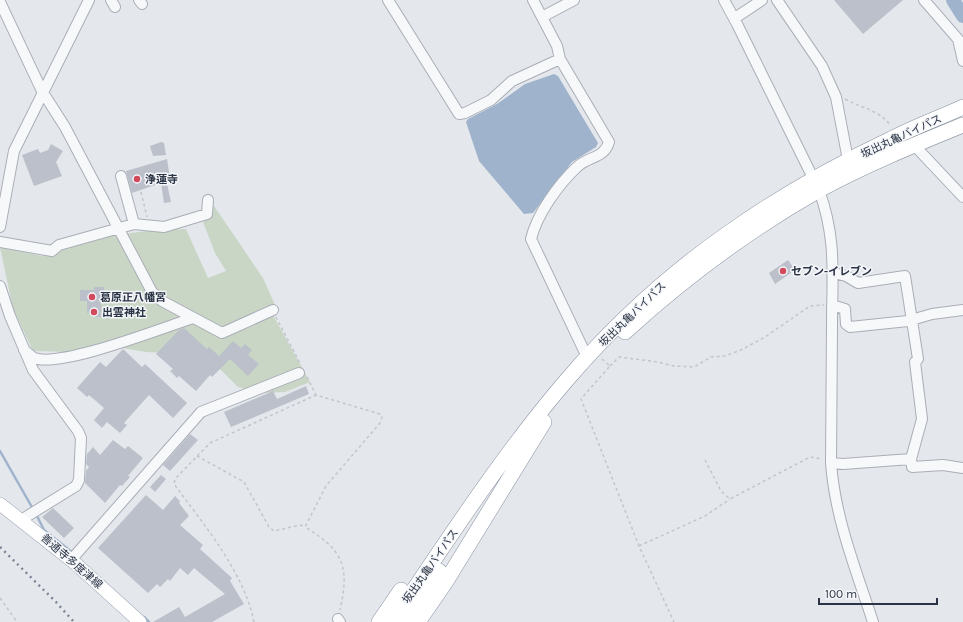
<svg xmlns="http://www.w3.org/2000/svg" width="963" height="622" font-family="Karla,'Noto Sans JP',sans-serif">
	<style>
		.green { fill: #c9d6c5 }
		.water { fill: #9fb4cc }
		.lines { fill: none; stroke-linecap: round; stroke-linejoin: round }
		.stream { stroke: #9fb4cc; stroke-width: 2.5 }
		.river { stroke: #9fb4cc; stroke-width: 14 }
		.building { fill: #bbc0ca }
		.minor-casing { stroke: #a9aeb7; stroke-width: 12 }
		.major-casing { stroke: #a3abb8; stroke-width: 14 }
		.highway-casing { stroke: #8b94a3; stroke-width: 16 }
		.path { stroke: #c2c5cb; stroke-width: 1.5; stroke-dasharray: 3 3; stroke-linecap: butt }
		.minor { stroke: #f7f8fa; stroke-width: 10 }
		.major { stroke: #fff; stroke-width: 13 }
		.highway { stroke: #fff; stroke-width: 15 }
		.rail { stroke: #7d8696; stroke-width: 2.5; stroke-dasharray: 2 4; stroke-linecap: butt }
		.poi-dot { fill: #d1495b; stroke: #f4f6f9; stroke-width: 1.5 }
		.labels { text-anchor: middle; stroke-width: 3; stroke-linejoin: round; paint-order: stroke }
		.street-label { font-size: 11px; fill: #2b3445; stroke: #f4f6f9 }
		.poi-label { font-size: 11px; font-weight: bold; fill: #2b3445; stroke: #f4f6f9; text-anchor: start }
	</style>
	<rect width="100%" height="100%" fill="#e4e7ec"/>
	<path class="green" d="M 212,203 L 263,278 L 275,305 L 227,327 L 273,315 L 310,382 L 285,392 L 261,393 L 238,387 L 210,359 L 186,354 L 146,352 L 105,345 L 71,352 L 33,351 L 13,309 L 0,247 L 42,256 L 115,235 L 155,230 L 186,229 L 208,278 L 226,271 L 215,253 L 203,222 L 210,215 Z"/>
	<path class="water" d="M 554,74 L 558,76 L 598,143 L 596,147 L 572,162 L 533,213 L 524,214 L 479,161 L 466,122 L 468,119 L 497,104 L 525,84 Z"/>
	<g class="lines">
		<path class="stream" d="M 0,451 L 33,509
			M 36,514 L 44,530 L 73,553
			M 144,617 L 149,622"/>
		<path class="river" d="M 953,0 L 963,16"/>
	</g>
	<path class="building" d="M 834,0 L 903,0 L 863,34 Z
		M 161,142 L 164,143 L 166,155 L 153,156 L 150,146 Z
		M 51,144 L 63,151 L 56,162 L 62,176 L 34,186 L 22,155 L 38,149 L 40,153 L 48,150 Z
		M 167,159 L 170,178 L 166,179 L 171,202 L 164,203 L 161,183 L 132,193 L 126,171 Z
		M 788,260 L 795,270 L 775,284 L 769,273 Z
		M 94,287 L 104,287 L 104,291 L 116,292 L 116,298 L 104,298 L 104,303 L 101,303 L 101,317 L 94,317 L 94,313 L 87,313 L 87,301 L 80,301 L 80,290 L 94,290 Z
		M 184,328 L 207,349 L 209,347 L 219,356 L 233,341 L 241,348 L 245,344 L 252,350 L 248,355 L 259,364 L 248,376 L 230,359 L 212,377 L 210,375 L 196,391 L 179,376 L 177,378 L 170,371 L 173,369 L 156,354 L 179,330 Z
		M 123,349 L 142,367 L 145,364 L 187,403 L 173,418 L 149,395 L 124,423 L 127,425 L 120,433 L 107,422 L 102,428 L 94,420 L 104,408 L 89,395 L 87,397 L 77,388 L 100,362 L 106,367 Z
		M 306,386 L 309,394 L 231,427 L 224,412 L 273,391 L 277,399 Z
		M 190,434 L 198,440 L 170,471 L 163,465 Z
		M 113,440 L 125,449 L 128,446 L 143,458 L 128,476 L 130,477 L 122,486 L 120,485 L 105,503 L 85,483 L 86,471 L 89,467 L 86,464 L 87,454 L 93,447 L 100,455 Z
		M 161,475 L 166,479 L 155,492 L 150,487 Z
		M 146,495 L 163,510 L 175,496 L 180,501 L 179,503 L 189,516 L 180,525 L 203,545 L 200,549 L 232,578 L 230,581 L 244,604 L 212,622 L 153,622 L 179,607 L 185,617 L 225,594 L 194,568 L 188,575 L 180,568 L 170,581 L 168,579 L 160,587 L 157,584 L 148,593 L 98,548 Z
		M 53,508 L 74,528 L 64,538 L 42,517 Z"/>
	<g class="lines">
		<defs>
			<path id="minor" d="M 111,0 L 115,7
				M 139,0 L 142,4
				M 388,0 L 459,114 L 465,113 L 491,100 L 512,81 L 560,59
				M 533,0 L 557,46 L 560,59 L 609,142 C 604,159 588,156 577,167 C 558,185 537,214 531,239 L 587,357
				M 724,0 L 737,24 L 819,190 C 837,240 832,275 832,326 C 832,371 831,417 831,463 C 835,518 856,570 873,622
				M 777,0 L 822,66 L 836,97 L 848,160
				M 924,0 L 963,45
				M 0,2 L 42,91 L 65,127 L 152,292 L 162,301 L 222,333 L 273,310
				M 542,17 L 574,0
				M 735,18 L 762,0
				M 958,39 L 963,61
				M 913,144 L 963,197
				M 121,176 L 134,224
				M 0,227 L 14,151 L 89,0
				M 0,242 L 52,251 L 59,245 L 134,224 L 164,227 L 207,214 L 208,200
				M 834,273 L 846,276 L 858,283 L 905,276 L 918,359 L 915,362 L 922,419 L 911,459 L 912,467 L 943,465 L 963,468
				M 0,286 L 10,316 L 33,370 L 78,431 L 81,438 L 79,480 L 76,486 L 21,520
				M 832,305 L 845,309 L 846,324 L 850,327 L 908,321 L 932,314 L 963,310
				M 24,350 C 27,352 31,356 34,358 C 61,368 162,328 193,318
				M 831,463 L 843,464 L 911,459
				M 71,560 L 201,412 L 299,373
				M 338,619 L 340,622"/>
			<path id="major" d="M 0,504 L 76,564 L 140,622"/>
			<path id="highway" d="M 625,332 C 684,278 749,230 819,190 C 865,165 914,145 963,125
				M 379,622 L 401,590
				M 392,622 C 447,541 501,457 565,382 C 612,327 667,276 727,234 C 779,197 834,166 891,139 C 914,127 939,118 963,107
				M 405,622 L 439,571
				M 418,622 L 445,583 L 544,422"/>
		</defs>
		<use href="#minor" class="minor-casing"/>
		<use href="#major" class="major-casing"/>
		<use href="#highway" class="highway-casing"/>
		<path class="path" d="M 845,99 C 863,109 878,109 891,126
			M 141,192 L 147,217
			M 104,295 L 143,295
			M 276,317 L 301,365
			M 602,359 L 610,366 L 581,399 L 639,546 L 674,622
			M 610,366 L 619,357 L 658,362 L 674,366 L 694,367 L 711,357 L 725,356 L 741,350 L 765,337 L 810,306 L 824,305
			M 307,377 L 316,395 L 380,414 L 382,417 L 380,423 L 326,486 L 305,527 C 343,550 350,566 340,610
			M 197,456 L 244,482 L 269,527 L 274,531 L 300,525 L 305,527
			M 705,460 L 721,491 L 730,499 L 810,457 L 822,459
			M 639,546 L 705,516 L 730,499
			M 0,598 L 17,622
			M 254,622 C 244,572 204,525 174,484 L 175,479 L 210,443 L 316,395"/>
		<use href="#minor" class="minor"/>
		<use href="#major" class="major"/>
		<use href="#highway" class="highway"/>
		<path class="rail" d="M 0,547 L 56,602 L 74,622"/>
	</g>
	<g class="poi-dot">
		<circle cx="137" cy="179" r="4"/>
		<circle cx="783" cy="271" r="4"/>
		<circle cx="92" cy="297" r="4"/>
		<circle cx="94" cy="312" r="4"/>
	</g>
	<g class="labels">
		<g class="street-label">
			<text transform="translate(901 136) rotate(-25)" y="4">坂出丸亀バイパス</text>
			<text transform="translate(632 314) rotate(-44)" y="4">坂出丸亀バイパス</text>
			<text transform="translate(72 561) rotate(41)" y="4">善通寺多度津線</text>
			<text transform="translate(430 566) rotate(-55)" y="4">坂出丸亀バイパス</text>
		</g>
		<g class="poi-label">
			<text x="145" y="183">浄蓮寺</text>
			<text x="791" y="275">セブン-イレブン</text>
			<text x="100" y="301">葛原正八幡宮</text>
			<text x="102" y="316">出雲神社</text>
		</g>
	</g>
	<path d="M819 598v6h118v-6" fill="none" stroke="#2b3445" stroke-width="2"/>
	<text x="825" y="598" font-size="12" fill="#2b3445" stroke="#f4f6f9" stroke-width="3" paint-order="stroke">100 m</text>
</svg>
